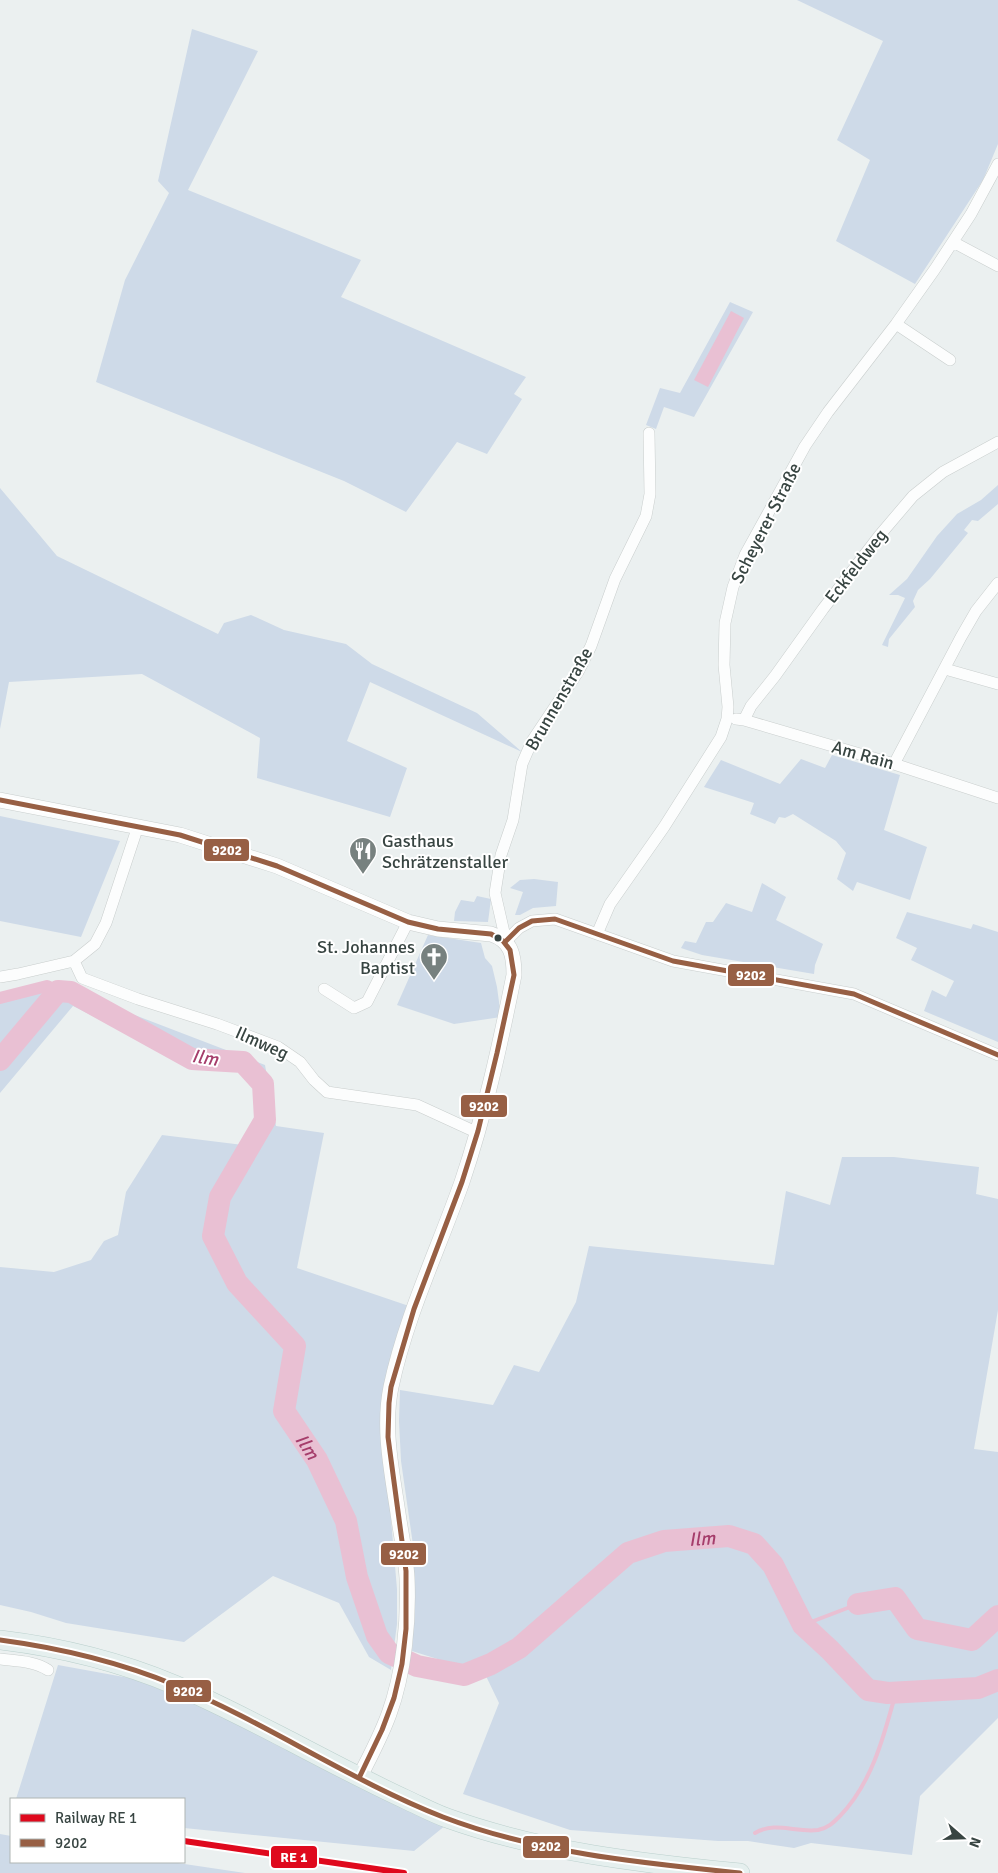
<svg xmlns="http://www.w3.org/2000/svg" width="998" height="1873" font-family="Signika,sans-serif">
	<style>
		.green { fill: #cedae8 }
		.water { fill: #e9c0d3 }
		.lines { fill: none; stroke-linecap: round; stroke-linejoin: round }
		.stream { stroke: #e9c0d3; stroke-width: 4 }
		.canal { stroke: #e9c0d3; stroke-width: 12 }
		.river { stroke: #e9c0d3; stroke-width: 22 }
		.minor-casing { stroke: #c9cecd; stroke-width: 12 }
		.tertiary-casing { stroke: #c9cecd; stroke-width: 16 }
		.primary-casing { stroke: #bbd0cd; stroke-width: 20 }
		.minor { stroke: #fcfdfd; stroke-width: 11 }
		.tertiary { stroke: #fcfdfd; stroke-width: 15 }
		.primary { stroke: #e5efee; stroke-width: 19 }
		.bus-1-casing { stroke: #fff; stroke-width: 9 }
		.bus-1 { stroke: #975f44; stroke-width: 5 }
		.rail-1-casing { stroke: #fff; stroke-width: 10 }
		.rail-1 { stroke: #df091d; stroke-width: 6 }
		.bus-dot { fill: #384542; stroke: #fff; stroke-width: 2 }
		.labels { text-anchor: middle; stroke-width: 4; stroke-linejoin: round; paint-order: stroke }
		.street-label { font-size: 18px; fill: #384542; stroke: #fff }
		.poi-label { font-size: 18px; fill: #384542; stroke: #fff; text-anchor: start }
		.water-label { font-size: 19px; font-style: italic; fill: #a53d6b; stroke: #fff }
		.line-badge { stroke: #fff; stroke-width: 2 }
		.badge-label { font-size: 14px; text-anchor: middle; font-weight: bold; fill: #fff }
	</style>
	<rect width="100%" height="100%" fill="#ebf0f0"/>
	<path class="green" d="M 797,0 L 998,0 L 998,144 L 983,180 L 915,284 L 836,241 L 870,160 L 837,140 L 883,41 Z
		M 192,29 L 258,51 L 188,190 L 361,260 L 341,297 L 526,377 L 514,394 L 522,399 L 487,454 L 457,442 L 406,512 L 344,481 L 96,382 L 125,280 L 169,193 L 158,181 Z
		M 730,302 L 753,312 L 694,417 L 664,407 L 656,429 L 646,425 L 660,388 L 680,393 Z
		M 998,485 L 998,504 L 978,521 L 972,520 L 964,530 L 968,533 L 930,579 L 918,590 L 913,601 L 915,607 L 889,639 L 888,647 L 882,645 L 905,598 L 898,595 L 889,595 L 907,579 L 937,536 L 957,514 L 981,500 Z
		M 0,488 L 57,556 L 218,634 L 224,623 L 251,615 L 284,630 L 346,644 L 372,664 L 477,713 L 522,752 L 370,682 L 347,741 L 407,768 L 390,817 L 257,778 L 260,738 L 142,674 L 9,682 L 0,729 Z
		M 832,755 L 900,775 L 884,830 L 927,847 L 910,900 L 857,882 L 853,891 L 837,879 L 846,853 L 836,841 L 793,814 L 785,818 L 779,817 L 775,824 L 750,814 L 754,803 L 704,787 L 721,760 L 780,784 L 801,759 L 825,768 Z
		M 0,816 L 120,841 L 81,937 L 0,921 Z
		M 534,879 L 558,882 L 556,906 L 533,908 L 520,915 L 515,915 L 523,892 L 510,888 L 520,880 Z
		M 762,883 L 786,897 L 776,920 L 823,944 L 815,965 L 814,974 L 702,955 L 681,948 L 685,941 L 696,943 L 706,922 L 713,922 L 726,903 L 752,912 Z
		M 477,896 L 491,899 L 488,922 L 454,921 L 455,912 L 461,900 L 474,902 Z
		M 907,912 L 971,929 L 973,924 L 998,932 L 998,1042 L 924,1011 L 932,990 L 946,997 L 954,981 L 911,960 L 917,948 L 896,938 Z
		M 428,935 L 481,943 L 485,958 L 492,966 L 497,987 L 501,1017 L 454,1024 L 397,1005 Z
		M 59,986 L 265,1065 L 276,1126 L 324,1133 L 297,1268 L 409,1306 L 382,1414 L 397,1589 L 397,1624 L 391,1670 L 369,1657 L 339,1603 L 273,1576 L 184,1642 L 66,1623 L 31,1612 L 0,1605 L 0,1267 L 54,1272 L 91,1260 L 104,1241 L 118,1235 L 126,1192 L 162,1135 L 243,1145 L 257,1125 L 255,1082 L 240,1068 L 195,1067 L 73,1006 L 0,1093 L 0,1000 Z
		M 842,1157 L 894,1157 L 979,1167 L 976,1194 L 998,1199 L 998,1310 L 974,1449 L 998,1452 L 998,1718 L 920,1796 L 912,1855 L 811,1843 L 794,1848 L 748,1841 L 718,1841 L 570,1830 L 463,1794 L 499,1703 L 485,1674 L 412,1651 L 414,1613 L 413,1545 L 401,1461 L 399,1421 L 400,1390 L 493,1405 L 514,1365 L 539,1372 L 576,1302 L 589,1246 L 774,1265 L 786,1191 L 830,1205 Z
		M 58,1665 L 135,1679 L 222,1715 L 321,1768 L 446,1825 L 414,1851 L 184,1828 L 184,1799 L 16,1799 Z
		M 0,1834 L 11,1836 L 11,1862 L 171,1862 L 245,1873 L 0,1873 Z"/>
	<path class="water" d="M 731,311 L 744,318 L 708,387 L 694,380 Z"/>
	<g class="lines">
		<path class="stream" d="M 803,1625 L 858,1604
			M 755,1833 C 775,1821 796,1833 818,1830 C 828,1828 833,1823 840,1816 C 872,1783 884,1736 896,1692"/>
		<path class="canal" d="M 0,998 L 47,986 L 58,991"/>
		<g class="river">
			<path id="s1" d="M 0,1060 L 58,991 L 71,992 L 192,1059 L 243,1062 L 263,1084 L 265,1120 L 220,1197 L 213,1236 L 237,1283 L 295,1346 L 284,1411 L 317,1460 L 346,1521 L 357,1577 L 377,1636 L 389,1653 L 417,1666 L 464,1675 L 491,1664 L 519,1648 L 628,1553 L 664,1541 L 729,1536 L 754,1544 L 773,1565 L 803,1625 L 830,1650 L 868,1690 L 888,1693 L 978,1688 L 998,1680"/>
			<path d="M 858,1604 L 895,1598 L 917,1629 L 972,1640 L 998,1616"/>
		</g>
		<defs>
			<path id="minor" d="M 953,242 L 998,266
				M 896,324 L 950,360
				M 945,669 L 998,684
				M 736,719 L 744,720 L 894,764 L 998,798
				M 744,720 L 751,706 L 775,676 L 823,609 L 879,536 L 913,496 L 943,472 L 998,442
				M 894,764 L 961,637 L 976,611 L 998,583
				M 597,934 L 610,904 L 664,827 L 721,737 L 727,719 L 728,707 L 724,665 L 725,623 L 733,587 L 745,555 L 761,526 L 805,446 L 828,412 L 896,324 L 935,269 L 971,214 L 998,164
				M 506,941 L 495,893 L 501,855 L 513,820 L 522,764 L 532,741 L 578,672 L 591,646 L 615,579 L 646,516 L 650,494 L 649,433
				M 506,941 L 519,928 L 532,921 L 555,919 L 673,961 L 854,994 L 998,1055
				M 74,961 L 82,978 L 138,999 L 217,1024 L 278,1047 L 300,1062 L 314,1080 L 327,1092 L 417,1105 L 478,1133
				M 0,977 L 18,974 L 74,961 L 95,944 L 106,923 L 138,826
				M 324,989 L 354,1008 L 367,1002 L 408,922
				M 0,1659 C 16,1661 35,1661 48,1670"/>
			<path id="tertiary" d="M 0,800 L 180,835 L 277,866 L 408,922 L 438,929 L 491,934 C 512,941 514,956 514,975 C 500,1045 485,1114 462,1182 C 438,1250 406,1316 391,1387 C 382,1430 393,1477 399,1520 C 402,1539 406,1559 407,1578 C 409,1621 404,1673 389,1714 C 381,1736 370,1757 359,1778"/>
			<path id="primary" d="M 0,1640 C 59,1647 120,1662 175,1685 C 215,1702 253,1722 292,1742 C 330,1762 368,1782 407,1800 C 420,1806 433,1813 447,1818 C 542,1852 640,1863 740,1873"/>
		</defs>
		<use href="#minor" class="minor-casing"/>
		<use href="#tertiary" class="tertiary-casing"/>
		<use href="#primary" class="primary-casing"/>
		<use href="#minor" class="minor"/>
		<use href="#tertiary" class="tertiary"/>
		<use href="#primary" class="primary"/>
		<defs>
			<path id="bus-1" d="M 0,800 L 180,835 L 277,866 L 408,922 L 438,929 L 491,934 L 503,941 L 510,950 L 514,975 L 497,1053 L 478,1131 L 462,1182 L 414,1309 L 391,1387 L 389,1403 L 388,1437 L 406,1571 L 406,1629 L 402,1664 L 394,1698 L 382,1730 L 359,1778
				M 506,941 L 519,928 L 532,921 L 555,919 L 673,961 L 854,994 L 998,1055
				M 0,1640 C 60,1648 119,1662 175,1685 C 267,1723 351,1781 443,1817 C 537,1853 641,1863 740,1873"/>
		</defs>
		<use href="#bus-1" class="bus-1-casing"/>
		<use href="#bus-1" class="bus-1"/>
		<defs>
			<path id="rail-1" d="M 184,1841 L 404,1873"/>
		</defs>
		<use href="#rail-1" class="rail-1-casing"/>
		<use href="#rail-1" class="rail-1"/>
	</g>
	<defs>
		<symbol id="restaurant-pin" viewBox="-11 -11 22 30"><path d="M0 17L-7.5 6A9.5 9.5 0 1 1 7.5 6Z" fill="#77817f" stroke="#fff"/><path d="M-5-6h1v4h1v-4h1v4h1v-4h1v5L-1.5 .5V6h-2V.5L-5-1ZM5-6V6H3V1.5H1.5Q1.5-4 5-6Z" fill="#fff"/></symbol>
		<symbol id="church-pin" viewBox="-11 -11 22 30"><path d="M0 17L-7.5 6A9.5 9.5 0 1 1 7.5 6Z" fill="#77817f" stroke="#fff"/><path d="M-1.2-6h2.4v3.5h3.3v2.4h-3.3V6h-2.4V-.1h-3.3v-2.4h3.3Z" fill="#fff"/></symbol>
	</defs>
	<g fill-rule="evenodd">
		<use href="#restaurant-pin" x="347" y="835" width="32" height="43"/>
		<use href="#church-pin" x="418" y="941" width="32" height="43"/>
	</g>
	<circle class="bus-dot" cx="498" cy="938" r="4.5"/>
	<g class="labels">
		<g class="street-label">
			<text transform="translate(766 523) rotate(-63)" y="6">Scheyerer Straße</text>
			<text transform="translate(856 566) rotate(-52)" y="6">Eckfeldweg</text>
			<text transform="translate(559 699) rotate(-60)" y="6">Brunnenstraße</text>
			<text transform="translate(863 755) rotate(16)" y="6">Am Rain</text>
			<text transform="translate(262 1043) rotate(24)" y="6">Ilmweg</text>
		</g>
		<g class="poi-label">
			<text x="382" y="847">Gasthaus<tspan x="382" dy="21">Schrätzenstaller</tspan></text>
			<text x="415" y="953" text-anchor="end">St. Johannes<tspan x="415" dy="21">Baptist</tspan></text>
		</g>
		<g class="water-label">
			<text transform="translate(205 1057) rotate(9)" y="7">Ilm</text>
			<text dy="7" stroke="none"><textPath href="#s1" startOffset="734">Ilm</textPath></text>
			<text dy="7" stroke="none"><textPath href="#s1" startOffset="1319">Ilm</textPath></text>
		</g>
	</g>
	<g class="line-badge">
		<rect x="203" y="838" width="47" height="24" rx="5" fill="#975f44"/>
		<rect x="727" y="963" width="48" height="24" rx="5" fill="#975f44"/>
		<rect x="460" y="1094" width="48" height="24" rx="5" fill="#975f44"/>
		<rect x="380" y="1542" width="47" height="24" rx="5" fill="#975f44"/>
		<rect x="165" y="1679" width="47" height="24" rx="5" fill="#975f44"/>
		<rect x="522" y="1835" width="48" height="24" rx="5" fill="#975f44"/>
		<rect x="270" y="1845" width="48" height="24" rx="5" fill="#df091d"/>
	</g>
	<g class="badge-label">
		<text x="227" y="855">9202</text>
		<text x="751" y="980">9202</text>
		<text x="484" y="1111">9202</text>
		<text x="404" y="1559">9202</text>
		<text x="188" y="1696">9202</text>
		<text x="546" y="1851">9202</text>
		<text x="294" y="1862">RE 1</text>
	</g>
	<rect x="10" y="1798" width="175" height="65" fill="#ffffff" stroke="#afb5b3"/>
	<rect x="20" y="1814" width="25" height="8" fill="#df091d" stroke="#afb5b3"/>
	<text x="55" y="1823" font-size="15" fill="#384542">Railway RE 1</text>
	<rect x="20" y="1839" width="25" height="8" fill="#975f44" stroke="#afb5b3"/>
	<text x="55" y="1848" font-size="15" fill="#384542">9202</text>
	<g transform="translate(963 1838) rotate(110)" stroke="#ffffff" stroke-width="4" paint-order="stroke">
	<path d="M0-4L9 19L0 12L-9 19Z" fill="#384542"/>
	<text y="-8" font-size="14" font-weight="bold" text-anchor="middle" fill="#384542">N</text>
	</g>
</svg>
